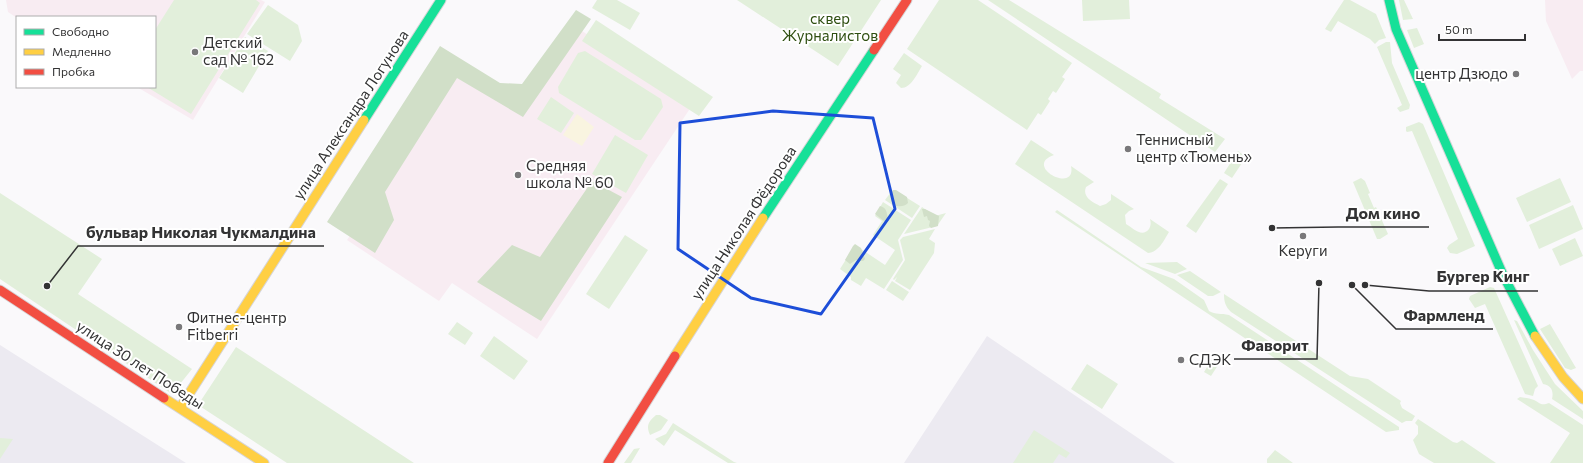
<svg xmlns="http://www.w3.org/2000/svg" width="1583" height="463" font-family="Commissioner,sans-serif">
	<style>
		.built { fill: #eceaf1 }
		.education { fill: #f8ecf2 }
		.green { fill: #e2efdb }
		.forest { fill: #d1dfc8 }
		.sand { fill: #f9f4e0 }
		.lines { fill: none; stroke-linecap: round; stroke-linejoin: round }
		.fast-casing { stroke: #d6d5d7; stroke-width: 11 }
		.slow-casing { stroke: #d6d5d7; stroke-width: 11 }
		.jam-casing { stroke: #d6d5d7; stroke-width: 11 }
		.fast { stroke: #16e098; stroke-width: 9 }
		.slow { stroke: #ffcf43; stroke-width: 9 }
		.jam { stroke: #f24e42; stroke-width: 9 }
		.marked { fill: none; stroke: #1d4ed8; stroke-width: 3; stroke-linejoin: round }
		.poi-dot { fill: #79787a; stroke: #fff; stroke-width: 1.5 }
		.labels { text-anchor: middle; stroke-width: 4; stroke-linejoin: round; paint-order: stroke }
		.park-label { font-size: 15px; fill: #2f4f11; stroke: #fff }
		.poi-label { font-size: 15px; fill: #333334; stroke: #fff; text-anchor: start }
		.street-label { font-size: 15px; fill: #333334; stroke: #fff }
		.leader { fill: none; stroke: #333334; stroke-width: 1.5 }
		.callout-dot { fill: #333334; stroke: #fff; stroke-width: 1.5 }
		.callout-label { font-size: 16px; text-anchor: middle; font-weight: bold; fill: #333334; stroke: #fff; stroke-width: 4; stroke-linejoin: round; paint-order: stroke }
	</style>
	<rect width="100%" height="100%" fill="#faf9fb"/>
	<path class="built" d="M 987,336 L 1175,463 L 904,463 Z
		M 0,345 L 186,463 L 0,463 Z"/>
	<path class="education" d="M 6,0 L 261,0 L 265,2 L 193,120 L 137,87 L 155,87 L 155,17 L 17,18 L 8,12 Z
		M 1545,0 L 1583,0 L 1583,71 L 1580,71 L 1572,79 L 1546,21 Z
		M 576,27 L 693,104 L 537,339 L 452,283 L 439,301 L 347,240 L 460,69 L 521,109 Z"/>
	<path class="green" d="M 174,0 L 256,0 L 260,3 L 191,114 L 147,87 L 155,87 L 155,30 Z
		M 597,0 L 617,0 L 640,13 L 630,30 L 592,8 Z
		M 737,0 L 881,0 L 838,66 Z
		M 939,0 L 978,0 L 1072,63 L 1062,77 L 1065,79 L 1056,93 L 1053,91 L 1048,99 L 1050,101 L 1041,115 L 1038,113 L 1027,130 L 907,49 Z
		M 988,0 L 1009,0 L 1161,94 L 1159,98 L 1225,139 L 1215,152 Z
		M 1082,0 L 1129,0 L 1130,19 L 1083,21 Z
		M 1344,0 L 1350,0 L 1376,14 L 1386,38 L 1379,40 L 1375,44 L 1370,39 L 1338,21 L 1331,32 L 1325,29 Z
		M 1399,0 L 1404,0 L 1413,19 L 1403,20 Z
		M 268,5 L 298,25 L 302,41 L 290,61 L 247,34 Z
		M 596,20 L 713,97 L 699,116 L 582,41 Z
		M 1417,28 L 1424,44 L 1414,48 L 1407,30 Z
		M 245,37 L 268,51 L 243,93 L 219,78 Z
		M 1386,42 L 1390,42 L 1392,63 L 1410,105 L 1409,109 L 1400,112 L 1397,108 L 1402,105 L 1377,47 Z
		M 585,51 L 661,99 L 663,107 L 641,140 L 635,140 L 559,93 L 558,87 L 578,53 Z
		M 904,53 L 922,66 C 917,74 911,88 901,88 L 896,83 L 901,75 L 893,69 Z
		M 551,97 L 574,113 L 561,133 L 537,119 Z
		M 1419,122 L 1423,124 L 1475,246 L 1457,254 L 1450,253 L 1447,248 L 1449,245 L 1458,239 L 1412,131 L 1407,132 L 1406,131 L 1406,127 Z
		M 615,135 L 648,155 L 626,193 L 592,174 Z
		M 1031,140 L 1054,155 C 1022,166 1077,195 1071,166 L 1094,182 L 1086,187 C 1082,197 1092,202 1100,206 L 1106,204 L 1111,200 L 1111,194 L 1134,209 L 1129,211 L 1125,215 L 1126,224 C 1133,228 1142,238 1149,229 C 1151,225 1151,223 1150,219 L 1169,232 C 1164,240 1159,252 1148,253 L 1015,164 Z
		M 1238,151 L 1246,157 L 1232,178 L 1224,173 Z
		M 1361,178 L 1365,181 L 1370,193 L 1368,194 L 1374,208 L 1376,207 L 1388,234 L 1380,239 L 1377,239 L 1353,182 Z
		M 1560,178 L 1571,202 L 1527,222 L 1516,198 Z
		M 1220,179 L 1228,184 L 1196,233 L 1186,226 Z
		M 893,190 L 896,191 L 920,206 L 912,218 L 885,200 L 891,192 Z
		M 0,193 L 102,259 L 78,294 L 192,369 L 172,394 L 0,279 Z
		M 883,202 L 911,220 L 898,240 L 903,260 L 884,289 L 866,278 L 861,286 L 851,280 L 851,277 L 840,269 L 855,245 L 885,265 L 895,250 L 873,235 L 882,221 L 875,216 Z
		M 1573,205 L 1583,229 L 1539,249 L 1529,225 Z
		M 922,207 L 935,216 L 946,213 L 937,226 L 904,234 Z
		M 1057,210 L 1141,267 L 1174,279 L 1204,300 L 1209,311 C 1216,315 1221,313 1229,315 L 1399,427 L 1399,430 L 1386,432 L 1055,212 Z
		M 935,229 L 929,239 L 935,243 L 934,253 L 910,290 L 895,281 L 897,277 L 894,280 L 893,279 L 905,260 L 900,240 L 903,237 Z
		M 625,235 L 648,250 L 609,309 L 586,294 Z
		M 1575,238 L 1583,256 L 1560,266 L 1552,249 Z
		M 1177,262 L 1187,269 L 1175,274 L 1145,263 Z
		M 1190,271 L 1221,292 L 1213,296 L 1208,296 L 1177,275 Z
		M 892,281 L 909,292 L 903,301 L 886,290 Z
		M 1490,287 L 1494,288 L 1538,386 L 1535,389 L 1533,396 L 1525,394 L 1485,304 L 1475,308 L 1469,299 L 1470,296 Z
		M 1224,294 L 1350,376 L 1368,379 L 1401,401 L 1400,403 L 1402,408 L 1415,416 L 1412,421 L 1406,421 L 1402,423 L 1231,312 C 1225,306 1224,301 1224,294 Z
		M 1514,320 L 1517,321 L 1533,350 L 1555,384 L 1583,411 L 1583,419 L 1552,399 C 1554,391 1551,385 1543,384 Z
		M 457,322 L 473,333 L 465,345 L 448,334 Z
		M 1550,324 L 1576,368 L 1571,370 L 1565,368 L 1540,329 Z
		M 494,336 L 528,361 L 514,380 L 480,356 Z
		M 236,347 L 414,463 L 287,463 L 198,405 Z
		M 1215,355 L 1222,359 L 1211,376 L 1204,372 Z
		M 1087,364 L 1118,384 L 1102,409 L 1071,389 Z
		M 1520,397 C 1524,398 1530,398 1534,400 C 1540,403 1541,406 1549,403 L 1583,425 L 1583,463 L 1550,463 L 1570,433 L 1517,399 Z
		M 656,415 L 660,415 L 668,420 L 661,430 L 650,435 C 646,426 648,422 656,415 Z
		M 1418,419 L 1453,442 L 1457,443 L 1462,440 L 1496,463 L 1434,463 L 1419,454 L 1413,440 L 1418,434 L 1418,426 L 1415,423 Z
		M 673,423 L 734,462 L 737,463 L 728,463 L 675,430 L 664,446 L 655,439 L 666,434 Z
		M 1034,430 L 1070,453 L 1066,458 L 1059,454 L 1053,463 L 1013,463 Z
		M 0,438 L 13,439 L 0,459 Z
		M 640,448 L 631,463 L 624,463 L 634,449 Z
		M 1275,450 L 1293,463 L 1267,463 L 1267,459 Z"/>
	<path class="forest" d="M 576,10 L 591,19 L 523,117 L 457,78 L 385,192 L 394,220 L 375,253 L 327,222 L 440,46 L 500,83 L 522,84 Z
		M 592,181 L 622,197 L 541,321 L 477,282 L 512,245 L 540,257 Z
		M 893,190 L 896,190 L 907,197 L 908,203 C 904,207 899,207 893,205 L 891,198 Z
		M 880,206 C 888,208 887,215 888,222 L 885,222 L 875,214 Z
		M 922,209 L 925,209 L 939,216 L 938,226 L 931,228 L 929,226 L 930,221 L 928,220 L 927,216 L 924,217 Z
		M 855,244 L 861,248 L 865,259 L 863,261 L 856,260 L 850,264 L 845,260 L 853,246 Z"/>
	<path class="sand" d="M 577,114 L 594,127 L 582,146 L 563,135 Z"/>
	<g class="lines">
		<defs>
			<path id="fast" d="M 1389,0 L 1396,29 L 1503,275 L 1535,336
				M 364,120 L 441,0
				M 763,218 L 874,50"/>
			<path id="slow" d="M 1535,336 L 1563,377 L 1583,399
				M 675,356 L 763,218
				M 164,398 L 264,463
				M 180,408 L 364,120"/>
			<path id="jam" d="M 874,50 L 907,0
				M 0,290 L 164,398
				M 608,463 L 675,356"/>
		</defs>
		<use href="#fast" class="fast-casing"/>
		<use href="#slow" class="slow-casing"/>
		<use href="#jam" class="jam-casing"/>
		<use href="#fast" class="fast"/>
		<use href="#slow" class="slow"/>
		<use href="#jam" class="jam"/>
	</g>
	<path class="marked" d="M 773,111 L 873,118 L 895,209 L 821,314 L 751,298 L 678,249 L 680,123 Z"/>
	<g class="poi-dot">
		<circle cx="195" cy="52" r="4"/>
		<circle cx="1516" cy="74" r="4"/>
		<circle cx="1128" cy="149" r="4"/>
		<circle cx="518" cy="175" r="4"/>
		<circle cx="1303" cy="236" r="4"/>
		<circle cx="179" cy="327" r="4"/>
		<circle cx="1181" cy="360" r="4"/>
	</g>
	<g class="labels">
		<g class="park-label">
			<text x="830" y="24">сквер<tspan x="830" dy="17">Журналистов</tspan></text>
		</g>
		<g class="poi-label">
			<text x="203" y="48">Детский<tspan x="203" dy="17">сад № 162</tspan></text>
			<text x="1508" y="79" text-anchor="end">центр Дзюдо</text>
			<text x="1136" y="145">Теннисный<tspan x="1136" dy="17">центр «Тюмень»</tspan></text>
			<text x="526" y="171">Средняя<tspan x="526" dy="17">школа № 60</tspan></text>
			<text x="1303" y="256" text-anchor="middle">Керуги</text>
			<text x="187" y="323">Фитнес-центр<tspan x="187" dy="17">Fitberri</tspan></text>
			<text x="1189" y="365">СДЭК</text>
		</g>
		<g class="street-label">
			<text transform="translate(351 115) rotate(-57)" y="5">улица Александра Логунова</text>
			<text transform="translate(744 223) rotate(-57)" y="5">улица Николая Фёдорова</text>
			<text transform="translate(140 365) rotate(33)" y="5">улица 30 лет Победы</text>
		</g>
	</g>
	<path class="leader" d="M1272 228L1338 227H1429M47 286L78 246H324M1365 285L1429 291H1538M1352 285L1396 329H1493M1319 283L1317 359H1234"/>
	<g class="callout-dot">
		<circle cx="1272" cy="228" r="4"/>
		<circle cx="47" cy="286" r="4"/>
		<circle cx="1365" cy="285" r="4"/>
		<circle cx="1352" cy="285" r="4"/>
		<circle cx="1319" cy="283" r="4"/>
	</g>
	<g class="callout-label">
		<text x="1383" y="219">Дом кино</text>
		<text x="201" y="238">бульвар Николая Чукмалдина</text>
		<text x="1483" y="282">Бургер Кинг</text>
		<text x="1444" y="321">Фармленд</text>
		<text x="1275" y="351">Фаворит</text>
	</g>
	<rect x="16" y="16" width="140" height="72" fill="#ffffff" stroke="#adadae"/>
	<rect x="24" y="29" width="20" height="6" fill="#16e098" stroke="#adadae"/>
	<text x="52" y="36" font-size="12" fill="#333334">Свободно</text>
	<rect x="24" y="49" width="20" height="6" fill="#ffcf43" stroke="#adadae"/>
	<text x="52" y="56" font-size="12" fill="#333334">Медленно</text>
	<rect x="24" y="69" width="20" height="6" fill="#f24e42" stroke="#adadae"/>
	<text x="52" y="76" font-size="12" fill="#333334">Пробка</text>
	<path d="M1439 34v6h86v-6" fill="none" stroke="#333334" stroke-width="2"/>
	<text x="1445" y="34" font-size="12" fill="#333334" stroke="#ffffff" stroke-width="3" paint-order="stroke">50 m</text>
</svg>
